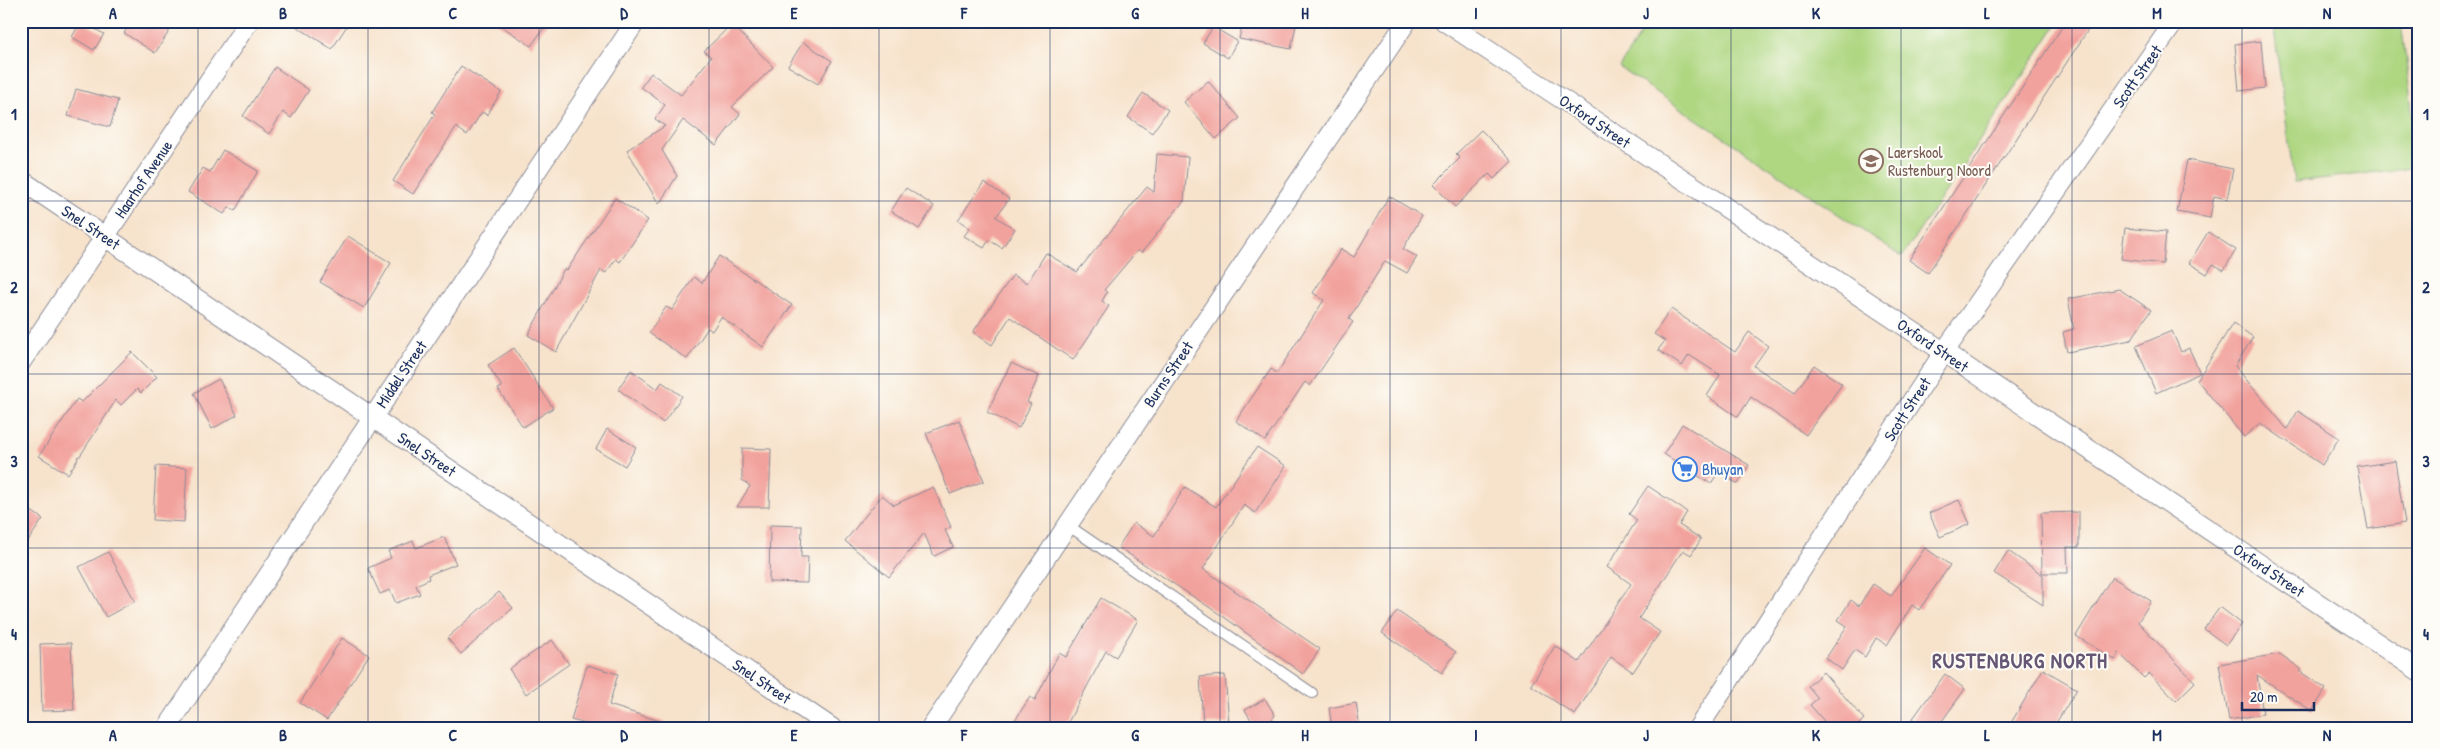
<svg xmlns="http://www.w3.org/2000/svg" width="2440" height="749" font-family="'Patrick Hand',sans-serif">
	<style>
		.green { fill: #afd782; stroke: #658370 }
		.building { fill: #f2a29d }
		.lines { fill: none; stroke-linecap: round; stroke-linejoin: round }
		.lane-casing { stroke: #898995; stroke-width: 12 }
		.street-casing { stroke: #898995; stroke-width: 21 }
		.lane { stroke: #fff; stroke-width: 10 }
		.street { stroke: #fff; stroke-width: 19 }
		.grid { fill: none; stroke: #1b2f5e; stroke-width: 1; stroke-opacity: 0.55 }
		.labels { text-anchor: middle; stroke-width: 4; stroke-linejoin: round; paint-order: stroke }
		.street-label { font-size: 16px; fill: #1b2f5e; stroke: #fdfcf7 }
		.education-label { font-size: 16px; fill: #785e54; stroke: #fdfcf7; text-anchor: start }
		.shop-label { font-size: 16px; fill: #366cbe; stroke: #fdfcf7; text-anchor: start }
		.district-label { font-size: 21px; font-weight: bold; letter-spacing: 1px; fill: #665774; stroke: #fdfcf7 }
		.neatline { fill: none; stroke: #1b2f5e; stroke-width: 2 }
		.grid-label { font-size: 16px; text-anchor: middle; font-weight: bold; fill: #1b2f5e }
	</style>
	<rect width="100%" height="100%" fill="#fdfcf7"/>
	<filter id="ink" filterUnits="userSpaceOnUse"><feTurbulence type="fractalNoise" baseFrequency=".02" numOctaves="2"/><feDisplacementMap in="SourceGraphic" scale="10" xChannelSelector="R" yChannelSelector="G"/><feConvolveMatrix kernelMatrix="1 2 1 2 8 2 1 2 1" color-interpolation-filters="sRGB"/></filter>
	<filter id="wash" filterUnits="userSpaceOnUse"><feTurbulence type="fractalNoise" baseFrequency=".0096" numOctaves="4" result="noise"/><feDisplacementMap in="SourceGraphic" scale="20" xChannelSelector="R" yChannelSelector="G"/><feGaussianBlur stdDeviation="1.12" result="paint"/><feColorMatrix in="noise" values="0 0 0 0 0 0 0 0 0 0 0 0 0 0 0 0 0 1.4 0 .05"/><feComposite in="paint" operator="in"/></filter>
	<g filter="url(#wash)">
		<rect width="100%" height="100%" fill="#f7e3cc"/>
		<path class="green" d="M 1649,21 L 2059,21 L 1902,257 L 1619,67 Z
			M 2273,21 L 2401,21 L 2419,167 L 2294,182 Z"/>
		<g id="blocks">
			<path class="building" d="M 81,21 L 104,34 L 94,50 L 72,37 Z
				M 132,21 L 176,21 L 155,53 L 124,33 Z
				M 288,21 L 350,21 L 332,49 Z
				M 494,21 L 549,21 L 531,46 Z
				M 1243,21 L 1297,21 L 1291,49 L 1239,39 Z
				M 2066,21 L 2094,21 L 1928,273 L 1909,260 Z
				M 732,24 L 773,67 L 732,107 L 740,114 L 716,145 L 683,120 L 662,150 L 677,176 L 659,204 L 627,150 L 665,126 L 655,119 L 665,105 L 641,87 L 651,73 L 681,95 L 711,57 L 704,51 Z
				M 1213,27 L 1237,41 L 1228,58 L 1203,43 Z
				M 2261,41 L 2265,88 L 2239,91 L 2235,44 Z
				M 803,42 L 832,61 L 818,84 L 788,66 Z
				M 461,66 L 501,92 L 487,115 L 482,112 L 467,135 L 456,127 L 413,194 L 393,181 L 435,114 L 432,112 Z
				M 275,67 L 309,90 L 291,118 L 283,112 L 269,134 L 243,116 Z
				M 1208,81 L 1240,118 L 1216,139 L 1184,102 Z
				M 76,89 L 118,100 L 110,127 L 68,116 Z
				M 1143,93 L 1168,110 L 1152,133 L 1128,117 Z
				M 1481,130 L 1512,161 L 1494,179 L 1489,174 L 1455,207 L 1433,185 L 1460,158 L 1456,154 Z
				M 223,150 L 258,171 L 235,211 L 229,207 L 224,214 L 188,192 L 203,168 L 210,172 Z
				M 1157,154 L 1188,157 L 1184,201 L 1141,253 L 1138,250 L 1104,290 L 1107,292 L 1102,301 L 1109,306 L 1073,360 L 1010,317 L 992,345 L 973,332 L 1013,275 L 1027,283 L 1046,253 L 1077,272 L 1147,187 L 1154,192 Z
				M 2187,160 L 2233,169 L 2227,199 L 2214,196 L 2210,218 L 2177,212 Z
				M 984,182 L 1009,199 L 996,217 L 1015,229 L 1002,248 L 989,240 L 984,248 L 964,236 L 970,228 L 958,220 Z
				M 906,188 L 934,206 L 919,229 L 891,211 Z
				M 1389,196 L 1422,216 L 1403,249 L 1417,257 L 1407,273 L 1385,261 L 1349,319 L 1353,322 L 1310,386 L 1305,382 L 1265,441 L 1236,421 L 1271,369 L 1277,373 L 1324,300 L 1313,293 L 1341,249 L 1354,257 Z
				M 615,198 L 648,220 L 620,262 L 616,259 L 606,273 L 601,270 L 556,352 L 528,335 L 564,269 L 567,270 Z
				M 2125,228 L 2166,232 L 2163,264 L 2121,259 Z
				M 2208,232 L 2236,250 L 2224,270 L 2213,264 L 2207,274 L 2189,263 Z
				M 348,236 L 391,263 L 364,308 L 320,282 Z
				M 719,256 L 792,305 L 763,347 L 721,317 L 712,331 L 708,328 L 687,359 L 649,333 L 666,307 L 672,310 L 694,277 L 702,283 Z
				M 2119,289 L 2151,310 L 2131,340 L 2067,352 L 2063,332 L 2074,329 L 2068,299 Z
				M 1671,309 L 1735,352 L 1749,332 L 1768,346 L 1754,366 L 1795,393 L 1814,365 L 1842,384 L 1806,435 L 1751,397 L 1738,417 L 1707,396 L 1720,375 L 1689,355 L 1682,366 L 1658,350 L 1665,341 L 1654,334 Z
				M 2233,323 L 2253,337 L 2235,366 L 2287,429 L 2298,411 L 2339,438 L 2322,465 L 2260,423 L 2244,437 L 2197,380 Z
				M 2172,331 L 2181,352 L 2189,348 L 2200,373 L 2156,393 L 2136,346 Z
				M 514,348 L 553,408 L 523,427 L 498,389 L 502,387 L 488,365 Z
				M 132,352 L 157,377 L 141,393 L 137,389 L 121,405 L 116,400 L 80,456 L 77,457 L 78,459 L 68,474 L 39,456 L 77,399 L 82,402 Z
				M 1011,363 L 1039,376 L 1027,402 L 1031,404 L 1019,428 L 987,412 Z
				M 631,370 L 657,389 L 662,382 L 682,396 L 663,423 L 618,389 Z
				M 219,379 L 237,415 L 212,429 L 194,393 Z
				M 959,420 L 984,481 L 950,494 L 926,433 Z
				M 1682,424 L 1749,465 L 1738,484 L 1718,472 L 1711,484 L 1664,454 Z
				M 607,429 L 636,447 L 625,466 L 596,449 Z
				M 1257,447 L 1286,466 L 1255,513 L 1244,505 L 1203,569 L 1320,649 L 1303,674 L 1224,617 L 1118,547 L 1134,523 L 1154,536 L 1185,487 L 1216,507 Z
				M 742,448 L 771,449 L 769,507 L 737,507 L 750,486 L 742,480 Z
				M 2395,461 L 2405,523 L 2368,529 L 2357,467 Z
				M 156,466 L 187,468 L 184,522 L 153,520 Z
				M 1648,486 L 1687,512 L 1679,525 L 1701,539 L 1691,555 L 1683,550 L 1639,618 L 1660,632 L 1633,672 L 1611,657 L 1575,715 L 1531,685 L 1555,646 L 1579,662 L 1631,584 L 1607,567 L 1637,520 L 1629,514 Z
				M 933,487 L 951,527 L 945,530 L 953,547 L 934,556 L 924,533 L 889,577 L 845,541 L 882,495 L 894,505 Z
				M 1959,500 L 1970,524 L 1940,537 L 1929,513 Z
				M 21,504 L 43,519 L 21,551 Z
				M 2079,512 L 2079,547 L 2067,547 L 2068,573 L 2042,573 L 2041,513 Z
				M 770,525 L 802,526 L 801,557 L 808,557 L 807,583 L 769,582 Z
				M 444,537 L 456,564 L 428,575 L 429,579 L 416,585 L 420,594 L 396,603 L 390,590 L 380,594 L 368,568 L 391,558 L 388,551 L 413,541 L 416,548 Z
				M 1925,548 L 1950,565 L 1919,610 L 1912,605 L 1887,645 L 1876,638 L 1865,657 L 1855,650 L 1842,670 L 1826,658 L 1847,626 L 1838,620 L 1851,600 L 1859,606 L 1873,584 L 1891,596 Z
				M 2008,551 L 2043,575 L 2043,605 L 1994,573 Z
				M 108,552 L 135,601 L 106,617 L 79,567 Z
				M 2112,577 L 2151,601 L 2138,622 L 2195,682 L 2176,701 L 2149,673 L 2144,678 L 2119,653 L 2115,660 L 2076,636 Z
				M 499,592 L 513,608 L 461,654 L 447,638 Z
				M 1101,598 L 1138,620 L 1116,657 L 1106,651 L 1065,728 L 1010,728 L 1030,697 L 1035,700 L 1059,653 L 1066,657 Z
				M 2220,607 L 2242,624 L 2226,645 L 2204,629 Z
				M 1397,611 L 1456,652 L 1442,673 L 1382,633 Z
				M 342,638 L 369,655 L 327,720 L 300,703 Z
				M 552,640 L 569,664 L 526,694 L 509,669 Z
				M 71,643 L 74,710 L 42,711 L 40,644 Z
				M 2280,654 L 2301,669 L 2299,671 L 2326,689 L 2312,711 L 2257,675 L 2263,714 L 2229,720 L 2219,664 Z
				M 587,665 L 618,674 L 609,705 L 666,723 L 666,728 L 601,728 L 571,720 Z
				M 2043,669 L 2077,689 L 2053,728 L 2008,728 Z
				M 1823,672 L 1864,719 L 1855,728 L 1830,728 L 1810,705 L 1818,698 L 1808,686 Z
				M 1945,674 L 1965,689 L 1937,728 L 1906,728 Z
				M 1225,675 L 1229,723 L 1203,724 L 1200,677 Z
				M 1265,699 L 1275,715 L 1266,728 L 1256,728 L 1245,710 Z
				M 1356,703 L 1360,728 L 1332,728 L 1329,708 Z"/>
		</g>
	</g>
	<g filter="url(#ink)">
		<use href="#blocks" fill-opacity="0" stroke="#898995" stroke-width="1"/>
		<g class="lines">
			<defs>
				<path id="lane" d="M 1066,524 L 1312,693"/>
				<path id="street" d="M 1444,21 L 1944,352 L 2419,671
					M 21,180 L 832,728
					M 21,362 L 249,21
					M 167,728 L 636,21
					M 931,728 L 1407,21
					M 1698,728 L 1944,352 L 2175,21"/>
			</defs>
			<use href="#lane" class="lane-casing"/>
			<use href="#street" class="street-casing"/>
			<use href="#lane" class="lane"/>
			<use href="#street" class="street"/>
		</g>
	</g>
	<path class="grid" d="M 198,21 L 198,728M 368,21 L 368,728M 539,21 L 539,728M 709,21 L 709,728M 879,21 L 879,728M 1050,21 L 1050,728M 1220,21 L 1220,728M 1390,21 L 1390,728M 1561,21 L 1561,728M 1731,21 L 1731,728M 1901,21 L 1901,728M 2072,21 L 2072,728M 2242,21 L 2242,728M 21,201 L 2419,201M 21,374 L 2419,374M 21,548 L 2419,548"/>
	<defs>
		<symbol id="school-ring" viewBox="-11 -11 22 22"><circle r="9.5" fill="#fdfcf7" stroke="#8d6e63" stroke-width="1.5"/><path d="M0-5L7-2L0 1L-7-2ZM-4 1L0 2.5L4 1V4Q0 6-4 4Z" fill="#8d6e63"/></symbol>
		<symbol id="supermarket-ring" viewBox="-11 -11 22 22"><circle r="9.5" fill="#fdfcf7" stroke="#3f7fe0" stroke-width="1.5"/><path d="M-6-5.5h2.5l.6 2H6L4.5 2H-2.5L-4.4-4H-6ZM-1.5 3.2a1.3 1.3 0 1 0 .1 0ZM3 3.2a1.3 1.3 0 1 0 .1 0Z" fill="#3f7fe0"/></symbol>
	</defs>
	<g fill-rule="evenodd">
		<use href="#school-ring" x="1857" y="147" width="28" height="28"/>
		<use href="#supermarket-ring" x="1671" y="455" width="28" height="28"/>
	</g>
	<g class="labels">
		<g class="street-label">
			<text transform="translate(2137 76) rotate(-55)" y="6">Scott Street</text>
			<text transform="translate(1595 121) rotate(34)" y="6">Oxford Street</text>
			<text transform="translate(143 179) rotate(-56)" y="6">Haarhof Avenue</text>
			<text transform="translate(91 227) rotate(34)" y="6">Snel Street</text>
			<text transform="translate(1933 345) rotate(34)" y="6">Oxford Street</text>
			<text transform="translate(401 374) rotate(-56)" y="6">Middel Street</text>
			<text transform="translate(1168 374) rotate(-56)" y="6">Burns Street</text>
			<text transform="translate(1907 409) rotate(-57)" y="6">Scott Street</text>
			<text transform="translate(427 454) rotate(34)" y="6">Snel Street</text>
			<text transform="translate(2269 570) rotate(34)" y="6">Oxford Street</text>
			<text transform="translate(762 681) rotate(34)" y="6">Snel Street</text>
		</g>
		<g class="education-label">
			<text x="1888" y="158">Laerskool<tspan x="1888" dy="18">Rustenburg Noord</tspan></text>
		</g>
		<g class="shop-label">
			<text x="1702" y="475">Bhuyan</text>
		</g>
		<g class="district-label">
			<text x="2020" y="668">RUSTENBURG NORTH</text>
		</g>
	</g>
	<rect width="2440" height="749" fill="none" stroke="#fdfcf7" stroke-width="55"/>
	<path d="M2242 702v8h72v-8" fill="none" stroke="#1b2f5e" stroke-width="2.5"/>
	<text x="2250" y="702" font-size="15" fill="#1b2f5e" stroke="#fdfcf7" stroke-width="4" paint-order="stroke">20 m</text>
	<rect x="28" y="28" width="2384" height="694" class="neatline"/>
	<g class="grid-label">
		<text x="113" y="19">A</text>
		<text x="283" y="19">B</text>
		<text x="453" y="19">C</text>
		<text x="624" y="19">D</text>
		<text x="794" y="19">E</text>
		<text x="964" y="19">F</text>
		<text x="1135" y="19">G</text>
		<text x="1305" y="19">H</text>
		<text x="1476" y="19">I</text>
		<text x="1646" y="19">J</text>
		<text x="1816" y="19">K</text>
		<text x="1987" y="19">L</text>
		<text x="2157" y="19">M</text>
		<text x="2327" y="19">N</text>
		<text x="14" y="120">1</text>
		<text x="2426" y="120">1</text>
		<text x="14" y="293">2</text>
		<text x="2426" y="293">2</text>
		<text x="14" y="467">3</text>
		<text x="2426" y="467">3</text>
		<text x="14" y="640">4</text>
		<text x="2426" y="640">4</text>
		<text x="113" y="741">A</text>
		<text x="283" y="741">B</text>
		<text x="453" y="741">C</text>
		<text x="624" y="741">D</text>
		<text x="794" y="741">E</text>
		<text x="964" y="741">F</text>
		<text x="1135" y="741">G</text>
		<text x="1305" y="741">H</text>
		<text x="1476" y="741">I</text>
		<text x="1646" y="741">J</text>
		<text x="1816" y="741">K</text>
		<text x="1987" y="741">L</text>
		<text x="2157" y="741">M</text>
		<text x="2327" y="741">N</text>
	</g>
</svg>
